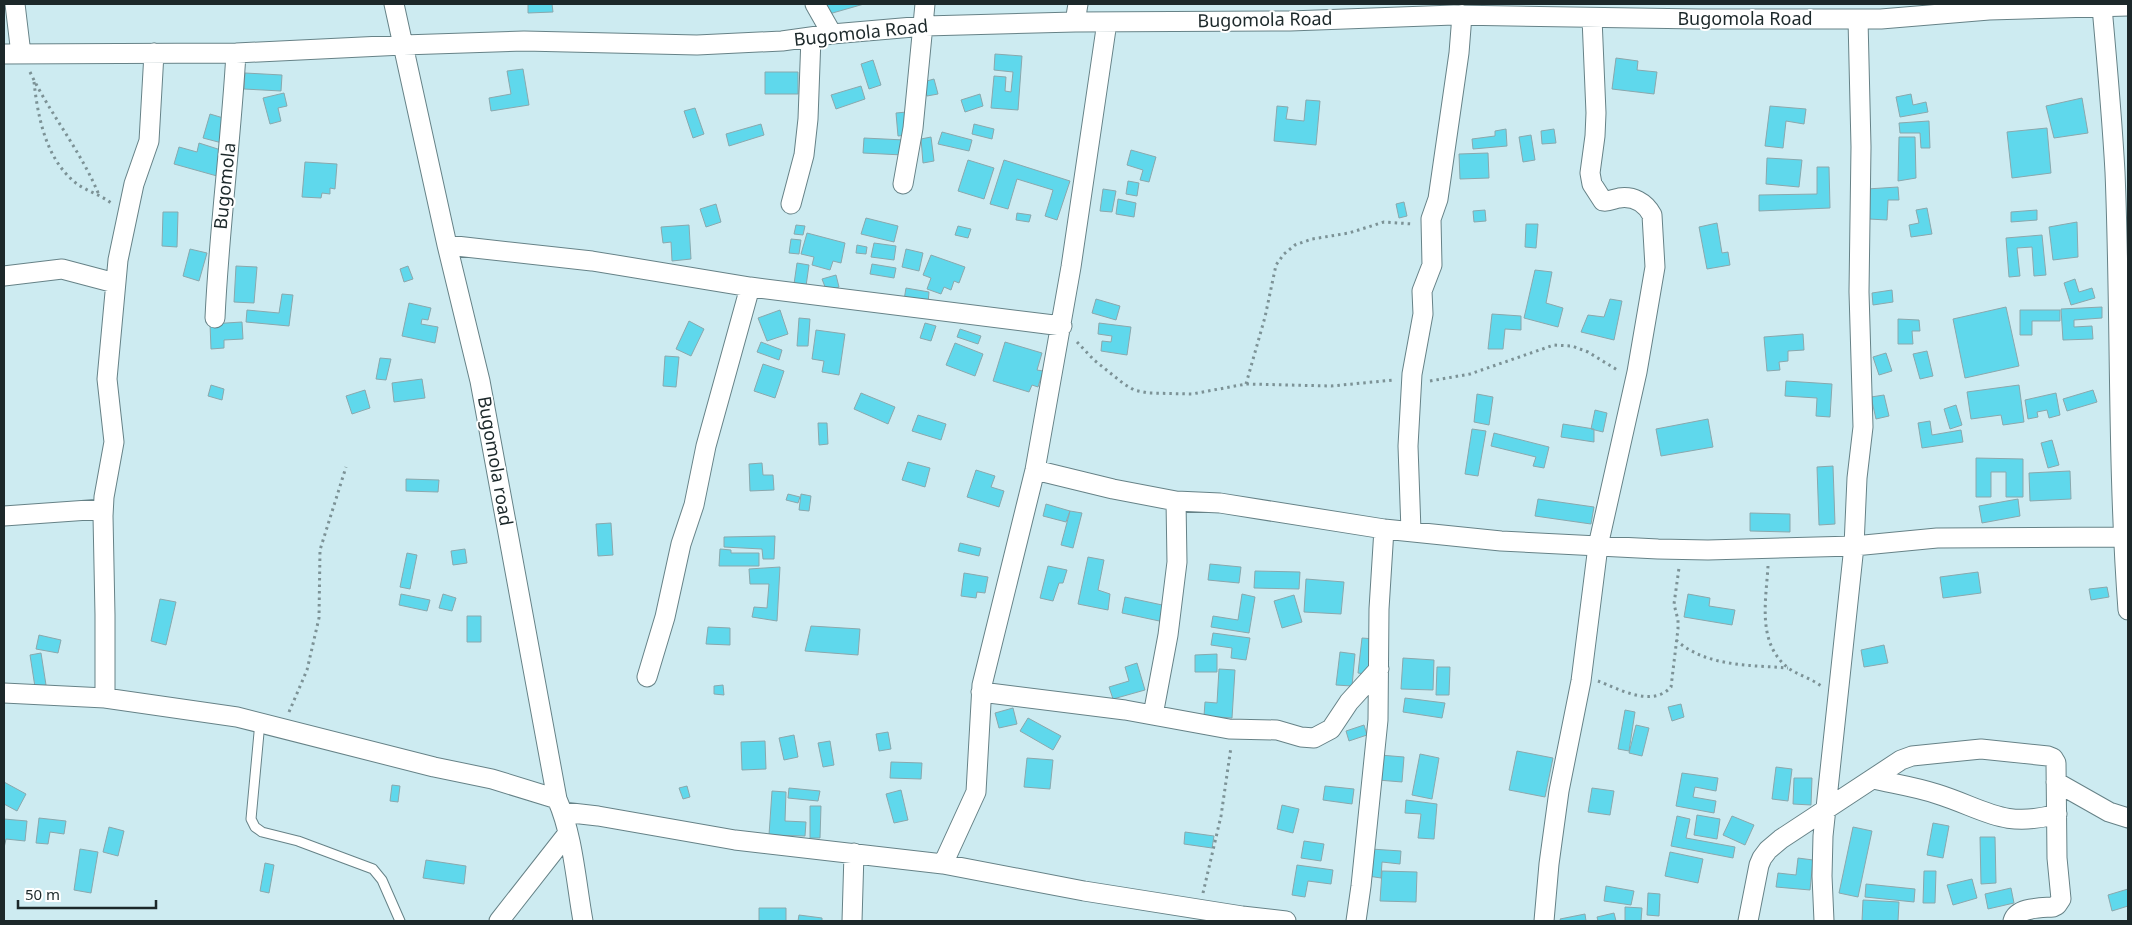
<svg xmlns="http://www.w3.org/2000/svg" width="2132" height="925" font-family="'Noto Sans',sans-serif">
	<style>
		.building { fill: #5fd8ec; stroke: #8aa8ad }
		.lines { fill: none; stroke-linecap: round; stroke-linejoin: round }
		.service-casing { stroke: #668287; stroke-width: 11 }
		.minor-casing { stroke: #668287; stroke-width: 21 }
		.path { stroke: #7c9296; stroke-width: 3; stroke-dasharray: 2.5 4; stroke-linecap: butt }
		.service { stroke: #fff; stroke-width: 9 }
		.minor { stroke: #fff; stroke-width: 19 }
		.labels { text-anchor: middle; stroke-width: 4; stroke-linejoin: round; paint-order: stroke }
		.street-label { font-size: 18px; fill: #1c282a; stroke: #fff }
	</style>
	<rect width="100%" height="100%" fill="#cdebf1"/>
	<path class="building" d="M 528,4 L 552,4 L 553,12 L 528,13 Z
		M 826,4 L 864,4 L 829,14 Z
		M 995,54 L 1022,56 L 1018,110 L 991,108 L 994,76 L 1006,77 L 1005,91 L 1011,92 L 1013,72 L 994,70 Z
		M 1616,58 L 1638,61 L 1637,70 L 1657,72 L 1654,94 L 1612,89 Z
		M 873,60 L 881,85 L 869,89 L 861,64 Z
		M 523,69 L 529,105 L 491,111 L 489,98 L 511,94 L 507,71 Z
		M 765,72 L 798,72 L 798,94 L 765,94 Z
		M 245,73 L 282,75 L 281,91 L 244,89 Z
		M 934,79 L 938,94 L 927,96 L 923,82 Z
		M 861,86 L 865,99 L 836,109 L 831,95 Z
		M 284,93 L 287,106 L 278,108 L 281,121 L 270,124 L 263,98 Z
		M 980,94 L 983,106 L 965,112 L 961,100 Z
		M 1911,94 L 1913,105 L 1926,102 L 1928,112 L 1900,117 L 1896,97 Z
		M 2082,98 L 2088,133 L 2054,138 L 2046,106 Z
		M 1306,100 L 1320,101 L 1316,145 L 1274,141 L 1277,106 L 1288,107 L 1286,119 L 1304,121 Z
		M 1770,106 L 1806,109 L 1804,124 L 1786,121 L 1783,148 L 1765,146 Z
		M 695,108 L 704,134 L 693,138 L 684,111 Z
		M 907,112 L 908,135 L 898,136 L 896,113 Z
		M 210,114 L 230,120 L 222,143 L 203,138 Z
		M 1929,121 L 1930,148 L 1921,148 L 1920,133 L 1900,133 L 1899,123 Z
		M 761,124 L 764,135 L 729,146 L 726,134 Z
		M 974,124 L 994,129 L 992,139 L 972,134 Z
		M 2047,128 L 2051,173 L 2012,178 L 2007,132 Z
		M 1506,129 L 1507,146 L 1473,149 L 1472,139 L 1495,136 L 1495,131 Z
		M 1554,129 L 1556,143 L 1542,144 L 1541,131 Z
		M 942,132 L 972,140 L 969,151 L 938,144 Z
		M 1531,135 L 1535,160 L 1523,162 L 1519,137 Z
		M 931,137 L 934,161 L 923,163 L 921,139 Z
		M 1899,137 L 1915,137 L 1916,178 L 1898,181 Z
		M 864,138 L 904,140 L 903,155 L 863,153 Z
		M 199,143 L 224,151 L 217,176 L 174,164 L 179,147 L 197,152 Z
		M 1131,150 L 1156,157 L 1149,182 L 1140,180 L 1143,170 L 1127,165 Z
		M 1488,153 L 1489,178 L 1460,179 L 1459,154 Z
		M 1767,158 L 1802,160 L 1799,187 L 1766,184 Z
		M 968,160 L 994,168 L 984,199 L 958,191 Z
		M 1004,160 L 1070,181 L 1057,220 L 1045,216 L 1053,190 L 1017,179 L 1008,209 L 990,204 Z
		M 305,162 L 337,164 L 335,189 L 330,188 L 330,194 L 322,193 L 321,198 L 302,197 Z
		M 1817,167 L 1829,167 L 1830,208 L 1759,211 L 1759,195 L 1817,194 Z
		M 1128,181 L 1139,183 L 1137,196 L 1126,194 Z
		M 1898,187 L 1899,200 L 1888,200 L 1887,220 L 1869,219 L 1867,189 Z
		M 1103,189 L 1116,191 L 1112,212 L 1100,211 Z
		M 1118,199 L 1136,203 L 1134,217 L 1116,214 Z
		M 1404,202 L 1407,216 L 1399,218 L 1396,204 Z
		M 716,204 L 721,222 L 706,227 L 700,209 Z
		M 1927,208 L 1932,234 L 1911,237 L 1909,225 L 1919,223 L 1916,210 Z
		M 1485,210 L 1486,221 L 1474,222 L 1473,211 Z
		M 2037,210 L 2037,220 L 2011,222 L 2011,212 Z
		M 163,212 L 178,212 L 177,247 L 162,246 Z
		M 1017,213 L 1031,215 L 1029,222 L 1016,220 Z
		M 866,218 L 898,226 L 894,242 L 861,234 Z
		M 2077,222 L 2078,257 L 2053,260 L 2049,227 Z
		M 1717,223 L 1722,253 L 1728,252 L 1730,265 L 1707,269 L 1699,227 Z
		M 1526,224 L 1538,224 L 1536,248 L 1525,247 Z
		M 689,225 L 691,259 L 672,261 L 671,242 L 663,243 L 661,227 Z
		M 796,225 L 805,226 L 803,235 L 794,234 Z
		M 958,226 L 971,229 L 968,238 L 955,235 Z
		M 807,233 L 845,243 L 841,263 L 833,261 L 830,270 L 812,265 L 814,257 L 801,254 Z
		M 2042,235 L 2046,275 L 2034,276 L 2032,247 L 2017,248 L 2020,276 L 2009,277 L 2006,238 Z
		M 791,239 L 801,240 L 799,254 L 789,253 Z
		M 874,243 L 896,246 L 894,260 L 871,257 Z
		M 857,245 L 867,247 L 866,254 L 856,253 Z
		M 190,249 L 207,253 L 199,281 L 183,276 Z
		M 906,249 L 923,253 L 919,271 L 902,267 Z
		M 931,255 L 965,267 L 959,283 L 954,281 L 951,290 L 944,287 L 941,294 L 927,289 L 931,278 L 923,275 Z
		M 797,263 L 809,265 L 806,286 L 794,284 Z
		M 872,264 L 896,268 L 894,278 L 870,274 Z
		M 236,266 L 257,267 L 254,303 L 234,302 Z
		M 408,266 L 413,279 L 404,282 L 400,269 Z
		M 1535,270 L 1552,272 L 1546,303 L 1563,308 L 1558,327 L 1524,318 Z
		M 836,275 L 839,287 L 827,292 L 822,279 Z
		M 2075,279 L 2079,292 L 2092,288 L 2095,298 L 2071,305 L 2064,283 Z
		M 906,288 L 929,292 L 928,303 L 904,300 Z
		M 1892,290 L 1893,302 L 1873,305 L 1872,293 Z
		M 282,294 L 293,295 L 289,326 L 246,322 L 247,310 L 279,313 Z
		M 1096,299 L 1120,306 L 1116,320 L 1092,313 Z
		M 1610,299 L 1622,301 L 1614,340 L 1581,332 L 1588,315 L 1604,317 Z
		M 409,303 L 431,308 L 428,320 L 422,319 L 421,324 L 438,327 L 435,343 L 402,336 Z
		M 2006,307 L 2019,366 L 1965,378 L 1953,319 Z
		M 2102,307 L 2102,318 L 2074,320 L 2074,327 L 2092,326 L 2093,339 L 2063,340 L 2061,309 Z
		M 780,310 L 788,334 L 767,341 L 758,318 Z
		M 2020,310 L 2060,310 L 2060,321 L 2032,321 L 2032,335 L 2020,335 Z
		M 1492,314 L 1521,316 L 1521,330 L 1505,329 L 1503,349 L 1488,349 Z
		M 799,318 L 810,319 L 808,346 L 797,346 Z
		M 1898,319 L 1919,320 L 1920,331 L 1912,331 L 1913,344 L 1898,344 Z
		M 689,321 L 704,329 L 691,356 L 676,349 Z
		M 242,322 L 243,339 L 224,340 L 224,348 L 211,349 L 210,324 Z
		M 925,323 L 936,326 L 931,341 L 920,338 Z
		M 1099,323 L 1131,327 L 1127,355 L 1101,351 L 1102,341 L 1111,342 L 1112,336 L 1098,334 Z
		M 960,329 L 981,336 L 978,344 L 957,337 Z
		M 816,330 L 845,334 L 839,375 L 822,372 L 824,361 L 812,359 Z
		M 1803,334 L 1804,350 L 1788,351 L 1788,361 L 1779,362 L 1780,370 L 1767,371 L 1764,337 Z
		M 761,342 L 782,350 L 779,360 L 757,352 Z
		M 1005,342 L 1042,353 L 1037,370 L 1043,371 L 1038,387 L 1032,385 L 1029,392 L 993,381 Z
		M 955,343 L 983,354 L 975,376 L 946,365 Z
		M 1927,351 L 1933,376 L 1920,379 L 1913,354 Z
		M 1886,353 L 1892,371 L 1879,375 L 1873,357 Z
		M 665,356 L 679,357 L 676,387 L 663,386 Z
		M 380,358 L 391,359 L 386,380 L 376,379 Z
		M 763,364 L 784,371 L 775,398 L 754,391 Z
		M 422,379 L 425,398 L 394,402 L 392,383 Z
		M 1786,381 L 1832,384 L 1830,417 L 1816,416 L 1817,398 L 1785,396 Z
		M 211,385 L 224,389 L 222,400 L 208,396 Z
		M 2019,385 L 2024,422 L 2003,425 L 2001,415 L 1971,419 L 1967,392 Z
		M 365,390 L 370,408 L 352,414 L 346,396 Z
		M 2093,390 L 2097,402 L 2067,411 L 2063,399 Z
		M 861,393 L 895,407 L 888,424 L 854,409 Z
		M 2056,393 L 2060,415 L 2049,418 L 2047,410 L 2037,412 L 2038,417 L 2028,419 L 2025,400 Z
		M 1477,394 L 1493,397 L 1489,425 L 1474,422 Z
		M 1884,395 L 1889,416 L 1876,419 L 1871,397 Z
		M 1956,405 L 1962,425 L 1950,429 L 1944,409 Z
		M 1595,410 L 1607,413 L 1603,432 L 1591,429 Z
		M 918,415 L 946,424 L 941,440 L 912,431 Z
		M 1708,419 L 1713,447 L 1661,456 L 1656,429 Z
		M 1930,421 L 1932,435 L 1961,430 L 1963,442 L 1922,448 L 1918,423 Z
		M 818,423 L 827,423 L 828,444 L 819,445 Z
		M 1563,424 L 1594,429 L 1594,442 L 1561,437 Z
		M 1472,429 L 1486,431 L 1478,476 L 1465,474 Z
		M 1494,433 L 1549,447 L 1544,468 L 1533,466 L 1536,457 L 1491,446 Z
		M 2052,440 L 2059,465 L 2048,468 L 2041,443 Z
		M 1976,458 L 2023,459 L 2023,497 L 2006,497 L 2006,472 L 1991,472 L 1991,497 L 1976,497 Z
		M 908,462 L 930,468 L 925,487 L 902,480 Z
		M 762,463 L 763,475 L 773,475 L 774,490 L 750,491 L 749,464 Z
		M 1833,466 L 1835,524 L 1819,525 L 1817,467 Z
		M 976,470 L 995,476 L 991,487 L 1004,491 L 999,507 L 967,497 Z
		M 2070,471 L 2071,499 L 2030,501 L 2029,473 Z
		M 406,479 L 439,480 L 438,492 L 406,491 Z
		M 788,494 L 800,497 L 798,503 L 786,500 Z
		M 801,494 L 811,496 L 809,511 L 799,510 Z
		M 1538,499 L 1594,507 L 1591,524 L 1535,516 Z
		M 2018,499 L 2020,516 L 1982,523 L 1979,506 Z
		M 1046,504 L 1070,511 L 1066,522 L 1043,516 Z
		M 1070,511 L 1082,513 L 1073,548 L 1061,545 Z
		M 1750,513 L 1790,514 L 1790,532 L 1750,531 Z
		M 611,523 L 613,555 L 598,556 L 596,524 Z
		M 775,536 L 774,559 L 763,559 L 762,549 L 724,547 L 724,537 Z
		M 960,543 L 981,548 L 979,556 L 958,551 Z
		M 465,549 L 467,563 L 453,565 L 451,551 Z
		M 720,549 L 731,550 L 731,553 L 759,553 L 759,566 L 719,566 Z
		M 407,553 L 417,555 L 410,589 L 400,587 Z
		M 1088,557 L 1104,560 L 1098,590 L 1110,594 L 1108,610 L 1078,604 Z
		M 1210,564 L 1241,567 L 1239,583 L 1208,580 Z
		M 1048,566 L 1067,570 L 1063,583 L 1059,583 L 1053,601 L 1040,598 Z
		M 780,567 L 777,621 L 752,617 L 754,607 L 767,608 L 769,584 L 750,584 L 749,569 Z
		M 1255,571 L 1300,572 L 1299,589 L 1254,588 Z
		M 1978,572 L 1981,593 L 1943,598 L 1940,577 Z
		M 964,573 L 988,577 L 985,593 L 977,592 L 976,598 L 961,596 Z
		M 1306,579 L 1344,582 L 1341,614 L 1304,612 Z
		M 2107,587 L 2109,597 L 2091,600 L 2089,589 Z
		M 401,594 L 430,600 L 427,611 L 399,605 Z
		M 443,594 L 456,598 L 452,611 L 439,608 Z
		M 1242,594 L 1255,597 L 1249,633 L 1211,627 L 1213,616 L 1238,620 Z
		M 1688,594 L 1710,598 L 1709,606 L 1735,610 L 1732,625 L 1684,617 Z
		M 1294,595 L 1302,622 L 1282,628 L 1274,601 Z
		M 1125,597 L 1167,606 L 1164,622 L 1122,613 Z
		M 160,599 L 176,602 L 166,645 L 151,641 Z
		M 467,616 L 481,616 L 481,642 L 467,642 Z
		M 811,626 L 860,629 L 858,655 L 805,651 Z
		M 708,627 L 730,628 L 730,645 L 706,644 Z
		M 1213,633 L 1250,638 L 1246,660 L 1231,658 L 1232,648 L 1211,645 Z
		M 39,635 L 61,640 L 58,653 L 36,649 Z
		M 1362,638 L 1375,639 L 1371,675 L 1358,673 Z
		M 1884,645 L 1888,663 L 1864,667 L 1861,650 Z
		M 1340,652 L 1355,654 L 1352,686 L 1336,685 Z
		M 41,653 L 46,685 L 35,687 L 30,655 Z
		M 1217,654 L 1217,672 L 1195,672 L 1195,655 Z
		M 1403,658 L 1434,660 L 1433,690 L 1401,689 Z
		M 1137,663 L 1145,690 L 1113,699 L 1109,687 L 1129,681 L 1125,667 Z
		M 1437,667 L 1450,667 L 1449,695 L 1436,695 Z
		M 1219,669 L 1235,670 L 1232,718 L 1204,716 L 1205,702 L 1217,703 Z
		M 723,685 L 724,695 L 714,694 L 714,686 Z
		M 1405,698 L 1445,703 L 1442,718 L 1403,712 Z
		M 1681,704 L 1684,717 L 1672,721 L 1668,707 Z
		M 1013,708 L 1017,724 L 999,728 L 995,713 Z
		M 1625,710 L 1635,712 L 1629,751 L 1618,749 Z
		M 1028,718 L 1061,736 L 1053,750 L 1020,731 Z
		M 1364,725 L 1367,735 L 1349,741 L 1346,731 Z
		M 1636,725 L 1649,728 L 1642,756 L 1629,753 Z
		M 888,732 L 891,749 L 879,751 L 876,734 Z
		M 794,735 L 798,757 L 784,760 L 779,738 Z
		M 765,741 L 766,769 L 742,770 L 741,742 Z
		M 830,741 L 834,765 L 823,767 L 818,743 Z
		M 1517,751 L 1553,758 L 1545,797 L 1509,790 Z
		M 1420,754 L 1439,758 L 1432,799 L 1412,795 Z
		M 1380,755 L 1404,757 L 1402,782 L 1378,780 Z
		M 1027,758 L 1053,760 L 1050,789 L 1024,787 Z
		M 891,762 L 922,763 L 921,779 L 890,778 Z
		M 1776,767 L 1792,769 L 1788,801 L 1772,799 Z
		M 1682,773 L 1718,778 L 1716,791 L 1695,787 L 1693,797 L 1716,801 L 1714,813 L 1676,806 Z
		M 1794,778 L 1812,778 L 1811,805 L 1793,804 Z
		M 4,782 L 26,794 L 17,811 L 4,804 Z
		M 392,785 L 400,786 L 398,802 L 390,801 Z
		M 687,786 L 690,797 L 683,799 L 679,788 Z
		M 1325,786 L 1354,789 L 1352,804 L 1323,800 Z
		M 789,788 L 820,791 L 818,801 L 788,798 Z
		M 1592,788 L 1614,791 L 1610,815 L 1588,812 Z
		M 901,790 L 908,820 L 894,823 L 886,794 Z
		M 772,791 L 786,792 L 785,821 L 806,822 L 805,836 L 769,835 Z
		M 1406,800 L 1437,804 L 1434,839 L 1418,838 L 1421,814 L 1405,813 Z
		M 1282,805 L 1299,809 L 1293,833 L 1277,829 Z
		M 810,806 L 821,806 L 820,838 L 810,838 Z
		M 1697,815 L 1720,819 L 1717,839 L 1694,835 Z
		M 1677,816 L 1690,819 L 1686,838 L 1735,847 L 1733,858 L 1671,846 Z
		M 1732,816 L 1754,825 L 1745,845 L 1723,835 Z
		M 39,818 L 66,821 L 64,834 L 50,832 L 48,844 L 36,843 Z
		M 4,819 L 27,821 L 25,841 L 6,839 L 4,848 Z
		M 1933,823 L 1949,826 L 1943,858 L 1927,855 Z
		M 109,827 L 124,831 L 118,856 L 103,852 Z
		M 1853,827 L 1872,831 L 1858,897 L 1839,893 Z
		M 1185,832 L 1214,836 L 1212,848 L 1184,844 Z
		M 1980,837 L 1995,837 L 1996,883 L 1981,884 Z
		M 1304,841 L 1324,844 L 1321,861 L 1301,858 Z
		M 80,849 L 98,852 L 91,893 L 74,890 Z
		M 1371,849 L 1401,851 L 1400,864 L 1382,862 L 1381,878 L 1368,876 Z
		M 1670,852 L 1703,859 L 1698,883 L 1665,876 Z
		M 1798,858 L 1813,860 L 1810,890 L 1776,887 L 1778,873 L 1796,875 Z
		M 426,860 L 466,866 L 464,884 L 423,878 Z
		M 265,863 L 274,865 L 269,893 L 260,891 Z
		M 1297,865 L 1333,870 L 1331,884 L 1308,881 L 1305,897 L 1292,895 Z
		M 1382,871 L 1417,872 L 1416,902 L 1380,901 Z
		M 1924,871 L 1936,871 L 1935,903 L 1923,903 Z
		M 1972,879 L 1977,898 L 1953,905 L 1947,885 Z
		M 1866,884 L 1915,889 L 1914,902 L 1865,897 Z
		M 1606,886 L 1634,891 L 1631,905 L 1604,901 Z
		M 2011,888 L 2014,903 L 1988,909 L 1985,894 Z
		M 2128,889 L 2128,906 L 2112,911 L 2108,895 Z
		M 1648,893 L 1660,894 L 1659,916 L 1647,915 Z
		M 1863,900 L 1899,902 L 1898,921 L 1862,921 Z
		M 1625,907 L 1642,908 L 1641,921 L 1625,921 Z
		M 759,908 L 786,908 L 786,921 L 759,921 Z
		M 1614,913 L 1616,921 L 1598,921 L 1597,917 Z
		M 1585,914 L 1586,921 L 1561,921 L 1560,919 Z
		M 799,915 L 822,918 L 822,921 L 798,921 Z"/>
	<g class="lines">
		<defs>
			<path id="service" d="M 260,722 L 251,819 L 255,827 L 262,832 L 298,841 L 373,869 L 382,880 L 400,921"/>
			<path id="minor" d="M 15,4 L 21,54
				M 394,4 L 447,245 L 480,381 L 557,799 C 573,835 576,882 583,921
				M 815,4 L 832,34
				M 2102,7 C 2107,62 2112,117 2115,172 C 2121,318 2117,464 2128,610
				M 1075,22 L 1078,4
				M 4,54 L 236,53 L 403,45 L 524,41 L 697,45 L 782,41 L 832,34 L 925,26 L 1075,22 L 1290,21 L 1454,15 L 1699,19 L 1881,19 L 1989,10 L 2128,6
				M 903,184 L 913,128 L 925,4
				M 791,204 L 804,155 L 808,119 L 811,37
				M 447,245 L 592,261 L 750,287 L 1062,326
				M 4,276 L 62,269 L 115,283
				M 215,318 C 219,229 231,142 236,53
				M 1035,470 L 1113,489 L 1176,501 L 1220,503 L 1384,529 L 1501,541 L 1658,549 L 1708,550 L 1854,546 L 1937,538 L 2128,537
				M 4,516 L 103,509
				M 1411,531 L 1408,446 L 1412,374 L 1423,314 L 1422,291 L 1432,265 L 1431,219 L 1438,199 L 1459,53 L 1462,15
				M 647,677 L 665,617 L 681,544 L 694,505 L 706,446 L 750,287
				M 981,692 L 1125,710 L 1229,729 L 1277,730 L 1301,737 L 1314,738 L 1331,729 L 1349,702 L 1379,669
				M 4,693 L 105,698 L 237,717 L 434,767 L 492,779 L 557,799
				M 105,698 L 105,615 L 103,516 L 104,497 L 114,442 L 107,379 L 118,260 L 134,184 L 149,141 L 154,53
				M 1153,715 L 1168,635 L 1177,562 L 1176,501
				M 1873,779 C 1895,784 1916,787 1937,794 C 1985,809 2003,829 2057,814
				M 2056,782 L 2109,812 L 2128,818
				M 563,812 L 598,816 L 735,840 L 943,864 L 1084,891 L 1242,916 L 1286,921
				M 943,864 L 976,792 L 982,685 L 1035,470 L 1071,267 L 1107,22
				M 499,921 L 568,833
				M 852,921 L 854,853
				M 1356,921 L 1361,886 L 1378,720 L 1379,609 L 1384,529
				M 1544,921 L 1549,864 L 1559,791 L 1581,681 L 1598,546 L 1637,372 L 1655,267 L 1652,215 C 1645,202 1633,196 1619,198 C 1613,199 1609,202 1603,201 L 1592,184 L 1590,173 L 1595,136 L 1596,113 L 1592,18
				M 1748,921 L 1759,865 L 1762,858 L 1768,850 L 1781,839 L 1901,760 L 1912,756 L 1981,749 L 2048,756 L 2053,758 L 2056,763 L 2057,858 L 2061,899 L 2057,905 L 2053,907 C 2040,908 2017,907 2013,921
				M 1824,921 L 1822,876 L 1823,836 L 1854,546 L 1857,478 L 1863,427 L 1859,292 L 1861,147 L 1858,19"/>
		</defs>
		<use href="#service" class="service-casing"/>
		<use href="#minor" class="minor-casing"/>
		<path class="path" d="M 30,72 C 50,114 81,151 99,195
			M 34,82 C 38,118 46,160 77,184 C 87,191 101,195 111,203
			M 1077,342 L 1094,360 L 1124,384 L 1134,390 L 1148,393 L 1192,394 L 1246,384 L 1331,386 L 1394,380
			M 1430,381 L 1470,374 L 1554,345 L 1572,346 L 1588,352 L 1619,371
			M 1246,384 L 1265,317 L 1276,265 L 1284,254 L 1295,245 L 1312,239 L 1349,233 L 1384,222 L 1413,224
			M 1768,566 C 1766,601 1757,642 1787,667 C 1797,675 1811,678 1821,686
			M 1676,640 C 1706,667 1750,665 1788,668
			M 1598,681 C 1619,689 1652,708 1671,687 L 1678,629 L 1678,620 L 1674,604 L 1679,568
			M 289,712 L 307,670 L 319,618 L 320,550 L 346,467
			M 1203,893 L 1221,816 L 1231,747"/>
		<use href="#service" class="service"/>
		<use href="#minor" class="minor"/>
	</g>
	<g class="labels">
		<g class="street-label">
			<text x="1745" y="25">Bugomola Road</text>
			<text transform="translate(1265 20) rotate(-1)" y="6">Bugomola Road</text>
			<text transform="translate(861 33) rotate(-6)" y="6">Bugomola Road</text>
			<text transform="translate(225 186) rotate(-84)" y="6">Bugomola</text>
			<text transform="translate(495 461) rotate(80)" y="6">Bugomola road</text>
		</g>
	</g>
	<rect width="2132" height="925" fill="none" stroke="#1c282a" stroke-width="10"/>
	<path d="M18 900v8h138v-8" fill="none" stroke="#1c282a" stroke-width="2.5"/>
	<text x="25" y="900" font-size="15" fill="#1c282a" stroke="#ffffff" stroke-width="4" paint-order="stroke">50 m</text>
</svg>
